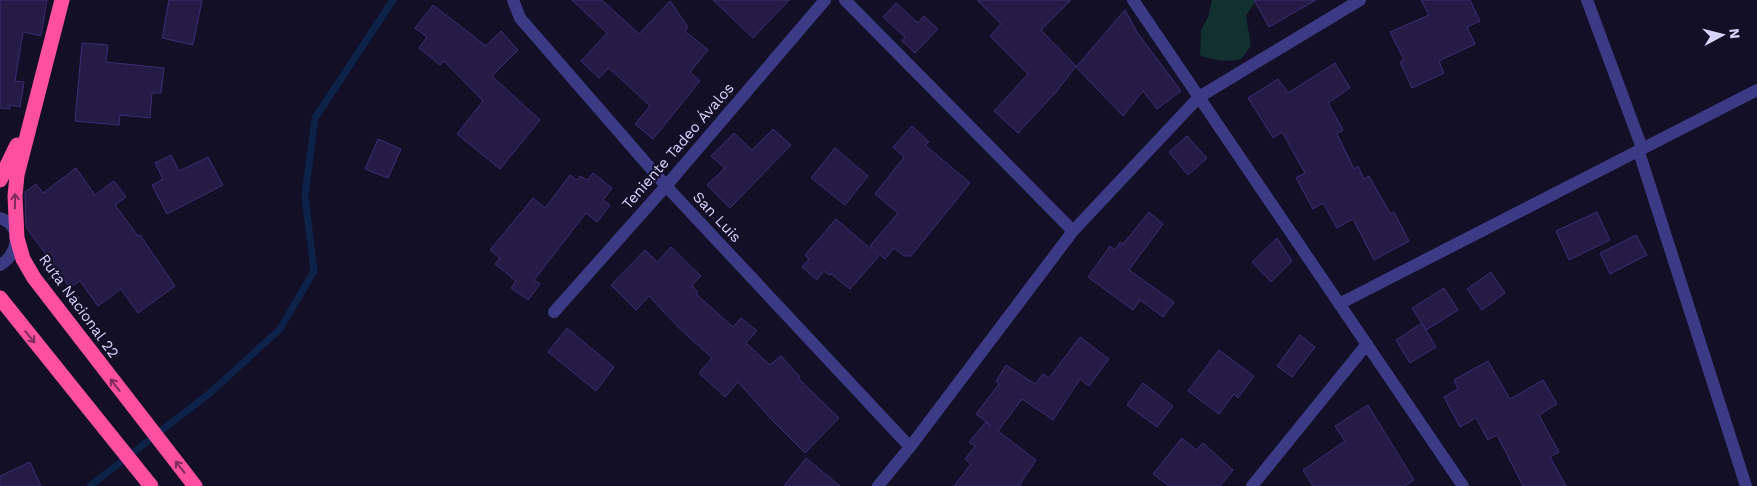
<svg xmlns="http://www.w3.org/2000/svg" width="1757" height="486" font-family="'Work Sans',sans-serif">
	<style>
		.green { fill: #12302f }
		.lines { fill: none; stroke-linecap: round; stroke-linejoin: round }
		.stream { stroke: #0c2248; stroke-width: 7 }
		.building { fill: #241b47; stroke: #3b2d73 }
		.street { stroke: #3d3a85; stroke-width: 12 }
		.highway { stroke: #ff4fa3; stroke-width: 15 }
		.oneway { stroke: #7d2c5e }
		.labels { text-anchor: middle; stroke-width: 4; stroke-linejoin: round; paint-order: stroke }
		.street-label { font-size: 15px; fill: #d9d4ff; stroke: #130f26 }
	</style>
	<rect width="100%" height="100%" fill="#130f26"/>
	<path class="green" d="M 1212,0 L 1256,0 L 1246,16 L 1251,46 L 1241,59 C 1231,63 1210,60 1200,55 L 1201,30 L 1208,17 Z"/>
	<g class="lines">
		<path class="stream" d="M 90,486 L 210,393 L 280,329 L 314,271 L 305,196 L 315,118 L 393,0"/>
	</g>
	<path class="building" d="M 0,0 L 47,0 L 41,36 L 23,32 L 15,81 L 24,82 L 20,107 L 10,105 L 10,109 L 0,108 Z
		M 169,0 L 202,0 L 193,45 L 162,38 Z
		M 572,0 L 602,0 L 639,34 L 670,1 L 688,27 L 685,31 L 708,50 L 690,72 L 700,81 L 653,139 L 635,124 L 650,106 L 609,68 L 599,78 L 581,61 L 607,33 Z
		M 713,0 L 789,0 L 753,38 Z
		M 977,0 L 1071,0 L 1041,30 L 1076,66 L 1057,91 L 1018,133 L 994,111 L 1028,74 L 990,36 L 1001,24 Z
		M 1254,0 L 1316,0 L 1269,27 Z
		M 1421,0 L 1470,0 L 1480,21 L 1467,27 L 1475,44 L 1439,61 L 1444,73 L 1412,88 L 1400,62 L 1404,60 L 1390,32 L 1429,15 Z
		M 896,3 L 918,23 L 924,16 L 938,29 L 915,53 L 902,41 L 905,37 L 883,17 Z
		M 433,5 L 486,46 L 501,31 L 518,50 L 492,76 L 540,120 L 500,169 L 457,134 L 483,101 L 444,61 L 440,65 L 419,48 L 427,37 L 415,28 Z
		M 1125,10 L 1137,32 L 1181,91 L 1157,109 L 1143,91 L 1123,116 L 1076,67 Z
		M 82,43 L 108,45 L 106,62 L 164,68 L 161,93 L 152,93 L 150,118 L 120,115 L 119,125 L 75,121 Z
		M 1335,63 L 1350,88 L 1328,103 L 1343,130 L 1337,134 L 1354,169 L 1358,166 L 1364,179 L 1369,176 L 1390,213 L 1394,212 L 1409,241 L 1374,260 L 1353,219 L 1337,228 L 1323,203 L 1313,209 L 1296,178 L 1305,173 L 1282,132 L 1273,138 L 1248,98 L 1278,79 L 1288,93 Z
		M 912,126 L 929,142 L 925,145 L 970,183 L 911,256 L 904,256 L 894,248 L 885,259 L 870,246 L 898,213 L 875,194 L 904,157 L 893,147 Z
		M 773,129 L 791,145 L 730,208 L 707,185 L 725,168 L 711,156 L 734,133 L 752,150 Z
		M 1187,136 L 1207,158 L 1188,175 L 1169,152 Z
		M 378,139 L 401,149 L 388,178 L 365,169 Z
		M 835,148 L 868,176 L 845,205 L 811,178 Z
		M 171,155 L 179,171 L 208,157 L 223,185 L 167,214 L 152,185 L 163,179 L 155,163 Z
		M 76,168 L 95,195 L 114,181 L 126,197 L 115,205 L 138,236 L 140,235 L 175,286 L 138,313 L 121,289 L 98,306 L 80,281 L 70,288 L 26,227 L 25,192 L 36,184 L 43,193 Z
		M 593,173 L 612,188 L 603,200 L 610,205 L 597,222 L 586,213 L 534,280 L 540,284 L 528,300 L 511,288 L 516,281 L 495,264 L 500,258 L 490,250 L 533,198 L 545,208 L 570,175 L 577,180 L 580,176 L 587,180 Z
		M 1149,212 L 1163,224 L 1129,270 L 1174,302 L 1163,317 L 1140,300 L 1133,310 L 1088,277 L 1110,246 L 1115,250 L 1120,242 L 1123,244 Z
		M 1597,212 L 1610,240 L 1569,260 L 1556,231 Z
		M 836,219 L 879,256 L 850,289 L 831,274 L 829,275 L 824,271 L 817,280 L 802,267 L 809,259 L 805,255 Z
		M 1636,235 L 1647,255 L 1610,274 L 1600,253 Z
		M 1277,238 L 1292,261 L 1271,282 L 1252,262 Z
		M 671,247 L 701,276 L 692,285 L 698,292 L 696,294 L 733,327 L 741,318 L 757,331 L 746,343 L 770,365 L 781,356 L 800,377 L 798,378 L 839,418 L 805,453 L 771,419 L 738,382 L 725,397 L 699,373 L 712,358 L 678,327 L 649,296 L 636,310 L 611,285 L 645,250 L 657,262 Z
		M 1491,272 L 1505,293 L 1482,310 L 1467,289 Z
		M 1444,288 L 1458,310 L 1426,330 L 1412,308 Z
		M 1422,323 L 1436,347 L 1410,363 L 1396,340 Z
		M 567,328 L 614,367 L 596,391 L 548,352 Z
		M 1300,335 L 1315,347 L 1292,377 L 1277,366 Z
		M 1080,337 L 1109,359 L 1089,386 L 1080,379 L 1053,420 L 1022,399 L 998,431 L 1036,460 L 1019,486 L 954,486 L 971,464 L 965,459 L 975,446 L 969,442 L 986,422 L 991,426 L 976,414 L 999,384 L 996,381 L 1006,365 L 1035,384 L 1043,374 L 1049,378 Z
		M 1219,350 L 1254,376 L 1238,398 L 1234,394 L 1219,414 L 1188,391 Z
		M 1488,361 L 1510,399 L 1543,380 L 1557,404 L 1539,415 L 1559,452 L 1550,457 L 1566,486 L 1523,486 L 1497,435 L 1488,440 L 1476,418 L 1460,427 L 1444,397 L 1458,389 L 1454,380 Z
		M 1143,383 L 1173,406 L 1157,427 L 1127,405 Z
		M 1368,405 L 1414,480 L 1404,486 L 1313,486 L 1303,470 L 1345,441 L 1335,426 Z
		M 1182,438 L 1196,450 L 1203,443 L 1233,470 L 1220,486 L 1169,486 L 1153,474 Z
		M 806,458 L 840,486 L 784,486 Z
		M 30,462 L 41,486 L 0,486 L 0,476 Z"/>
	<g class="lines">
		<path class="street" d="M 513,0 L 520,18 L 666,186 L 910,447
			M 845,0 L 1073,231
			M 1133,0 L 1463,486
			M 1587,0 L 1642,148 L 1639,152 L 1746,486
			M 0,218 C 24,226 18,255 0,265
			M 1339,304 L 1757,90
			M 554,312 L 666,186 L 825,0
			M 878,486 L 910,447 L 1073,231 L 1199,97 L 1360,0
			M 1252,486 L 1367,344"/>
		<path class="highway" d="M 62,0 L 17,175 L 15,196 L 17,238 L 23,259 L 34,278 L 195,486
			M 0,180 L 17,145
			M 0,298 L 151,486"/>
	</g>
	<defs><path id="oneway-shaft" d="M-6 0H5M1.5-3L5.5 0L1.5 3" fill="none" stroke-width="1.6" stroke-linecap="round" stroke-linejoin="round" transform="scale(1.25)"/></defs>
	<g class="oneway">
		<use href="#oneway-shaft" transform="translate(15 201) rotate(-89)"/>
		<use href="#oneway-shaft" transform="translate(30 337) rotate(51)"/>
		<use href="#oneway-shaft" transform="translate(115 385) rotate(-128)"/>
		<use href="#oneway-shaft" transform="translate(180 467) rotate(-128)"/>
	</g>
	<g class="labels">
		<g class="street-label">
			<text transform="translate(678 146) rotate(-49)" y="5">Teniente Tadeo Ávalos</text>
			<text transform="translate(717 217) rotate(47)" y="5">San Luis</text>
			<text transform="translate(79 306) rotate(54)" y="5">Ruta Nacional 22</text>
		</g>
	</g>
	<g transform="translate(1722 35) rotate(83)" stroke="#130f26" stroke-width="4" paint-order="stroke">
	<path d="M0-4L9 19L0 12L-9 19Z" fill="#d9d4ff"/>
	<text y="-8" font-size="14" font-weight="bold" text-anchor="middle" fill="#d9d4ff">N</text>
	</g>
</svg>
